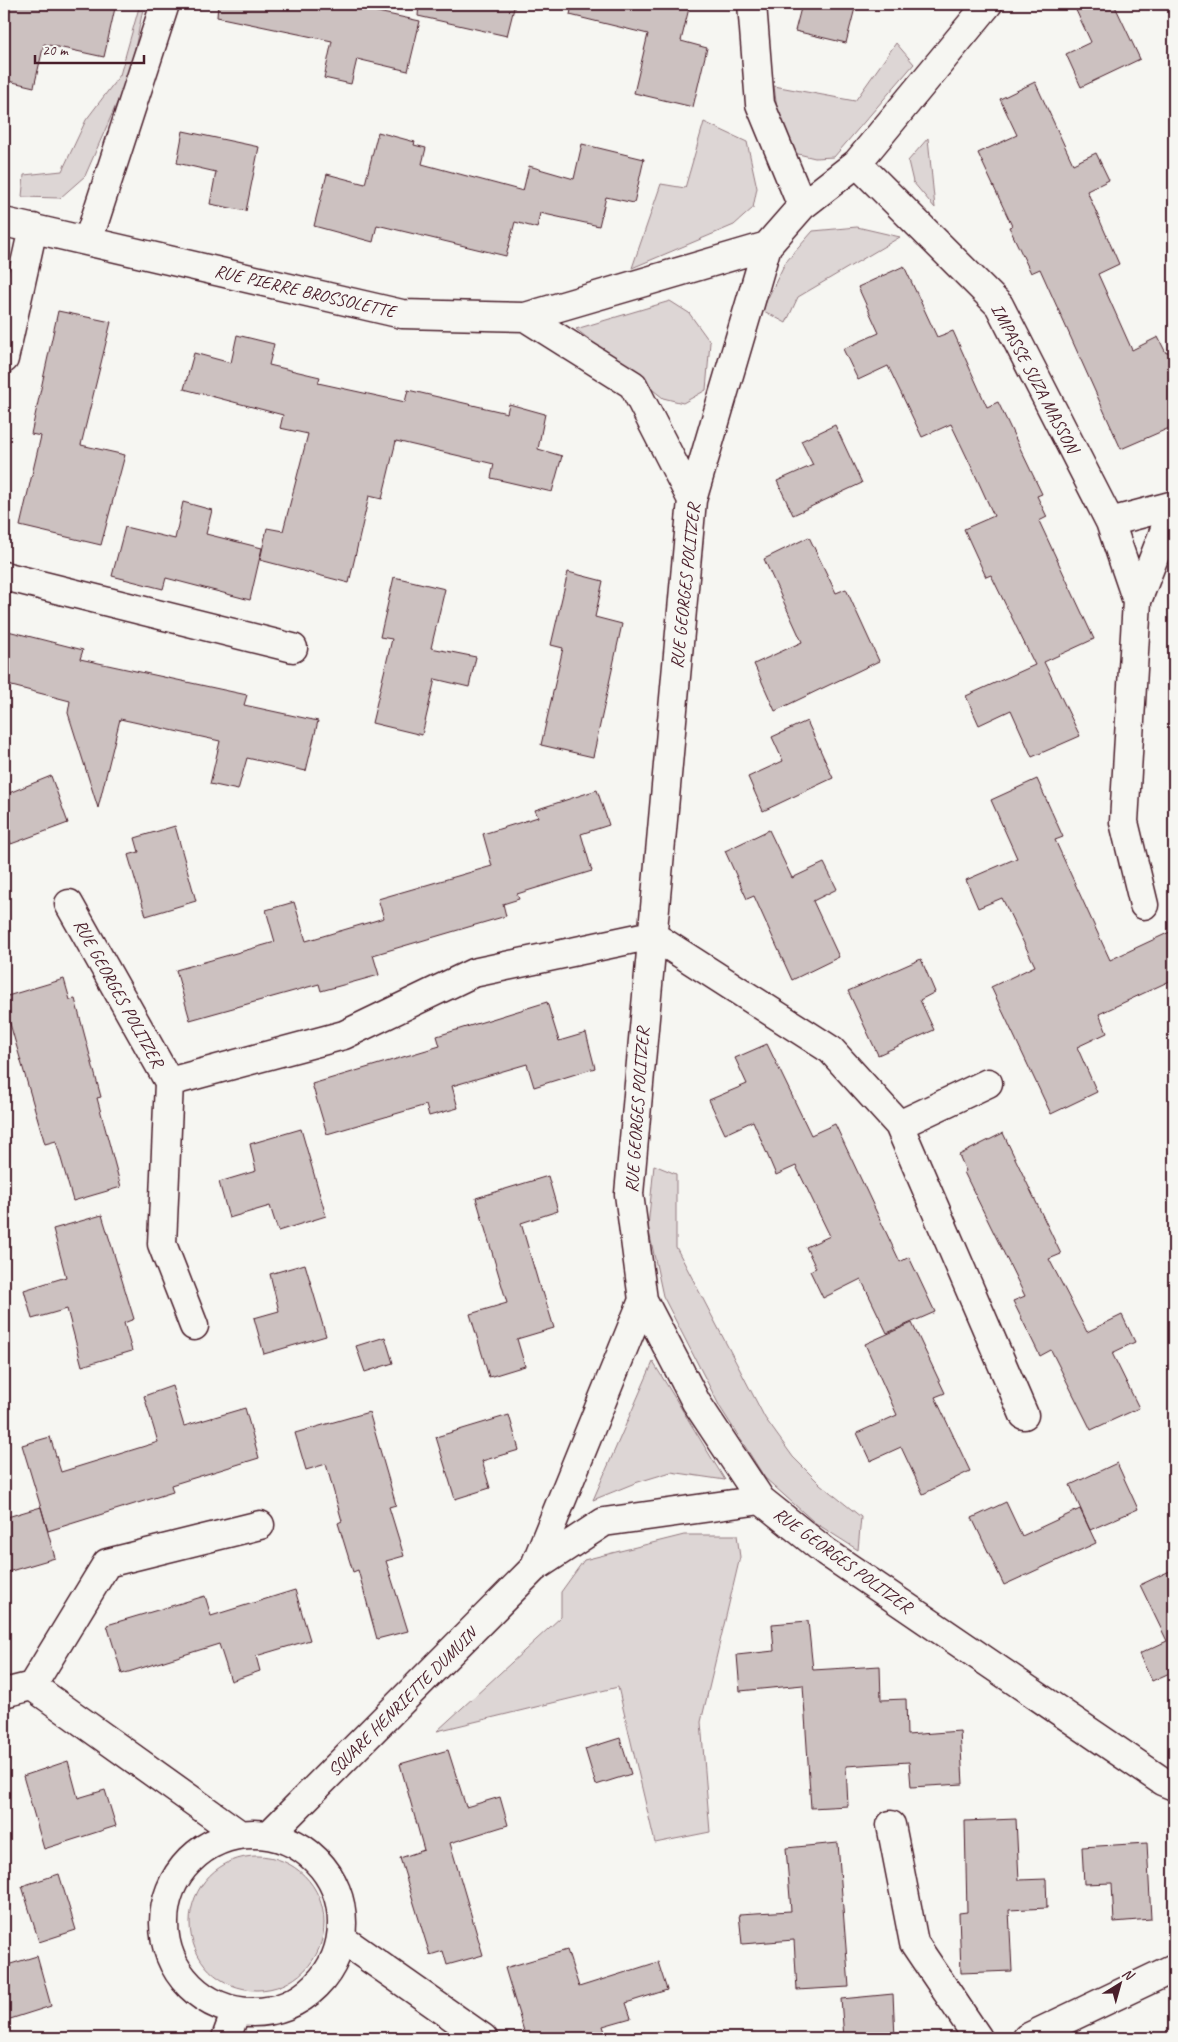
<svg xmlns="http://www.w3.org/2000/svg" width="1178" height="2042" font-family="Caveat,sans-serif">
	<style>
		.green { fill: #ddd6d5; stroke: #947a80 }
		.building { fill: #ccc1c0; stroke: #4a1f2b }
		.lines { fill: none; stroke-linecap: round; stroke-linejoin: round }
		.street-casing { stroke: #4a1f2b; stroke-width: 31 }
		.street { stroke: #f6f6f2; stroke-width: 28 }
		.labels { text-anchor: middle; stroke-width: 5; stroke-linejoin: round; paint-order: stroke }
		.street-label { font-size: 18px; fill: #4a1f2b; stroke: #f6f6f2 }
	</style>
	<rect width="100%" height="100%" fill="#f6f6f2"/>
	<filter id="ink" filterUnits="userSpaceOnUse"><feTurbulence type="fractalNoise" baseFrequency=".02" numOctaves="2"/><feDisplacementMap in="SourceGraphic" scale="10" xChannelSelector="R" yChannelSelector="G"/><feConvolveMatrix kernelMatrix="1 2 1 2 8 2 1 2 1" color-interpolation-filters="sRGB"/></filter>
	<g filter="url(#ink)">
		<path class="green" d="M 140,4 L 144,4 L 130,73 L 85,176 L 60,198 L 22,197 L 24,175 L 62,171 L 86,120 L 120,75 Z
			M 896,43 L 914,64 L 834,157 L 815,158 L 794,153 L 779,125 L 774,86 L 855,101 Z
			M 704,122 L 747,142 L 757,188 L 753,208 L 734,225 L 632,268 L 661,184 L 685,188 Z
			M 928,138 L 935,208 L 913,182 L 908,161 Z
			M 857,227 L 900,237 L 798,297 L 786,323 L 762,310 L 785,263 L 813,231 Z
			M 670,301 L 689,313 L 710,342 L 706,390 L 683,403 L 663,398 L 576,329 Z
			M 654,1165 L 676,1174 L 676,1247 L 765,1418 L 793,1457 L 820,1484 L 861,1517 L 858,1550 L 814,1522 L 765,1478 L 720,1407 L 663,1296 L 648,1227 Z
			M 653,1362 L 725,1480 L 671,1472 L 635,1483 L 593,1500 Z
			M 684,1535 L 737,1535 L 740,1557 L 701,1722 L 710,1832 L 655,1843 L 618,1687 L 437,1731 L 561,1617 L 561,1592 L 584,1560 Z
			M190 1923a67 67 0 1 1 134 0a67 67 0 1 1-134 0Z"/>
		<path class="building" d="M 4,4 L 97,4 L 115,8 L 104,57 L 44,44 L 34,87 L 4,80 Z
			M 218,4 L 340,4 L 420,21 L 408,71 L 357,59 L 351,84 L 324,78 L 332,41 L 217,17 Z
			M 419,4 L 515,4 L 507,36 L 418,16 Z
			M 572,4 L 690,4 L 681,41 L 707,48 L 693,107 L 634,93 L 648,34 L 570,15 Z
			M 802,4 L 856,4 L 846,43 L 795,31 Z
			M 1073,4 L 1114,4 L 1140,59 L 1081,87 L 1066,54 L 1091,42 Z
			M 1035,82 L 1073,164 L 1096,153 L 1109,180 L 1087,191 L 1119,264 L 1098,274 L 1132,350 L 1158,337 L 1166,353 L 1174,349 L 1174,426 L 1121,449 L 1040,269 L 1031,273 L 1009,227 L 1012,226 L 978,153 L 1017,135 L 1000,99 Z
			M 183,131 L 259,147 L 246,211 L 210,204 L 216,172 L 177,163 Z
			M 378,132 L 415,142 L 414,145 L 426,148 L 422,164 L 523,191 L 529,166 L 574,179 L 582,144 L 644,159 L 634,203 L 606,197 L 599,226 L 540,213 L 537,228 L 515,222 L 506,256 L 377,225 L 373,242 L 314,226 L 327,174 L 365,184 Z
			M 904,266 L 937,337 L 953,331 L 987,407 L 998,402 L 1042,494 L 1037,496 L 1047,517 L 1039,521 L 1094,639 L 1044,662 L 1080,736 L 1032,757 L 1011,710 L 979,725 L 966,696 L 1035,665 L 991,575 L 986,577 L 964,529 L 994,516 L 973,470 L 951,424 L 922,437 L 888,366 L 858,380 L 843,349 L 879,333 L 858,287 Z
			M 58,311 L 111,322 L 81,445 L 125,455 L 101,545 L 20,526 L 41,436 L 31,434 Z
			M 237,335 L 274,344 L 269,365 L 320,377 L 318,383 L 405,402 L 408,390 L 507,413 L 509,404 L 545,414 L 538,449 L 562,456 L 552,492 L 491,478 L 494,464 L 396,441 L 382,499 L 369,496 L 349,583 L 260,560 L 267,528 L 283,531 L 308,434 L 280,428 L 283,415 L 184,389 L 194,353 L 231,363 Z
			M 835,425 L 862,483 L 793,515 L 777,481 L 813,465 L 801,441 Z
			M 183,502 L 212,510 L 206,534 L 262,548 L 250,600 L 166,578 L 163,589 L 112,576 L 125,527 L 175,539 Z
			M 809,537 L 836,593 L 846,589 L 879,661 L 775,711 L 754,664 L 802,642 L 764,559 Z
			M 568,572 L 603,581 L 595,617 L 622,624 L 593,757 L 541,745 L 563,648 L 551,645 Z
			M 394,577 L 445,589 L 431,648 L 476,657 L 469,687 L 435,679 L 422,735 L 372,723 L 392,639 L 380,637 Z
			M 4,630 L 83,650 L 80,659 L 247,695 L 244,705 L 318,721 L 306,771 L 247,758 L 238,790 L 210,784 L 220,741 L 120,719 L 98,808 L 68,713 L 70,701 L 4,684 Z
			M 807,721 L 833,778 L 763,811 L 748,777 L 783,761 L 772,737 Z
			M 51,776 L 68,823 L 11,844 L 4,824 L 4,795 Z
			M 1037,779 L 1063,837 L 1055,840 L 1110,960 L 1174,930 L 1174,979 L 1099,1014 L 1107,1033 L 1077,1047 L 1097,1092 L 1051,1114 L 991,987 L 1035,966 L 1002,898 L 978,908 L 966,880 L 1017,858 L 991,800 Z
			M 597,790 L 609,825 L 581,834 L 592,871 L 517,894 L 519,899 L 503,904 L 506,916 L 373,955 L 379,975 L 321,991 L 319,984 L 190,1020 L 176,970 L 275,942 L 266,910 L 294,902 L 306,941 L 384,918 L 378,899 L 492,866 L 483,834 L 538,817 L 535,810 Z
			M 175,826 L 196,901 L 146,916 L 128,855 L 139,852 L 135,838 Z
			M 769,830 L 792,878 L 824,863 L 837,889 L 813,901 L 839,957 L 792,980 L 754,896 L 747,899 L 725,851 Z
			M 921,959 L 935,992 L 920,1000 L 934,1030 L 878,1055 L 848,991 Z
			M 64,979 L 70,1000 L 75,999 L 101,1097 L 97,1098 L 121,1187 L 73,1201 L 56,1141 L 45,1144 L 4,1003 L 4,997 Z
			M 547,1002 L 559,1041 L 586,1033 L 595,1068 L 534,1087 L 527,1064 L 452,1086 L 458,1108 L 429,1116 L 426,1105 L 327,1134 L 312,1084 L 440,1046 L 437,1036 Z
			M 767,1044 L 811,1135 L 835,1124 L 900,1262 L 909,1257 L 935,1312 L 887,1333 L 861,1279 L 823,1298 L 810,1271 L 816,1268 L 806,1247 L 830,1236 L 796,1166 L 776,1175 L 753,1121 L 725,1134 L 709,1100 L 747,1084 L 735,1058 Z
			M 301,1129 L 326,1216 L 278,1231 L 270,1206 L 229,1218 L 219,1182 L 256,1171 L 250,1144 Z
			M 1003,1133 L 1061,1254 L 1049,1259 L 1087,1332 L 1122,1315 L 1135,1342 L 1112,1353 L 1139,1408 L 1091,1430 L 1051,1350 L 1040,1356 L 1013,1301 L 1025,1296 L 964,1172 L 966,1171 L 959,1155 Z
			M 548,1176 L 558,1211 L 521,1223 L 541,1292 L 543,1292 L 554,1328 L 517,1339 L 525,1366 L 489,1377 L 470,1314 L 507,1303 L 476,1198 Z
			M 102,1215 L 134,1319 L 124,1323 L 132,1351 L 82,1366 L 67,1309 L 32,1319 L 24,1290 L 66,1277 L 53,1229 Z
			M 305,1264 L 326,1336 L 264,1354 L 254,1318 L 279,1311 L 270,1274 Z
			M 912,1323 L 945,1393 L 935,1397 L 970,1471 L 923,1494 L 901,1447 L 870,1461 L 857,1433 L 897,1415 L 865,1344 Z
			M 385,1337 L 393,1363 L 365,1372 L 356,1346 Z
			M 172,1386 L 184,1426 L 245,1408 L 259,1458 L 171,1485 L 173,1492 L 48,1531 L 22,1445 L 50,1437 L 61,1472 L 158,1442 L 144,1396 Z
			M 369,1412 L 396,1505 L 389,1507 L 404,1556 L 386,1561 L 408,1631 L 377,1639 L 358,1570 L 353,1572 L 338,1523 L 342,1521 L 326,1464 L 306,1470 L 295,1433 Z
			M 509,1415 L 519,1450 L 482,1461 L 490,1488 L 455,1499 L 436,1437 Z
			M 1117,1463 L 1138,1509 L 1090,1530 L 1070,1485 Z
			M 1006,1502 L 1022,1536 L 1080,1509 L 1096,1543 L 1004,1585 L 972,1518 Z
			M 41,1507 L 55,1558 L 4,1573 L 4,1518 Z
			M 1174,1569 L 1174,1671 L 1152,1681 L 1139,1654 L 1167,1641 L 1140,1585 Z
			M 295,1590 L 310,1640 L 256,1656 L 260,1671 L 231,1681 L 219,1644 L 122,1674 L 107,1625 L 205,1596 L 211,1616 Z
			M 808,1621 L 813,1670 L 880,1666 L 881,1700 L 906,1699 L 907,1735 L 960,1731 L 963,1784 L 911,1787 L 909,1762 L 846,1766 L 848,1806 L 811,1808 L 803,1685 L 740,1691 L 737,1655 L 774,1651 L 772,1624 Z
			M 620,1738 L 631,1774 L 596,1785 L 585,1749 Z
			M 448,1750 L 466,1807 L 500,1797 L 508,1825 L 450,1843 L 483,1955 L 447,1965 L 443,1951 L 430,1955 L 400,1858 L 424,1850 L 400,1764 Z
			M 68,1761 L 78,1798 L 105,1790 L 116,1826 L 44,1849 L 23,1776 Z
			M 1016,1819 L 1019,1880 L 1046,1879 L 1047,1908 L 1009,1910 L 1012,1971 L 961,1973 L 959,1913 L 967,1912 L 965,1821 Z
			M 838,1843 L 849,1987 L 797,1990 L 794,1940 L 742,1944 L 739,1914 L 791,1911 L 786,1848 Z
			M 1147,1843 L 1151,1919 L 1114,1922 L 1112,1883 L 1084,1884 L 1082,1847 Z
			M 59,1874 L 76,1930 L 39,1942 L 22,1886 Z
			M 567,1950 L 579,1987 L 658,1962 L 667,1990 L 626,2003 L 631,2018 L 603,2026 L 607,2038 L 526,2038 L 505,1968 Z
			M 37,1956 L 51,2006 L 4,2021 L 4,1966 Z
			M 893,1994 L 895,2038 L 844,2038 L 841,1999 Z"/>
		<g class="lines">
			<defs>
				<path id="street" d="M 752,4 L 760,104 L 802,206
					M 988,4 L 857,163 L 802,206 L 767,246 L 692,500 L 629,1194 L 643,1300 L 696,1402 L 761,1500 L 826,1552 L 1162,1781 L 1174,1786
					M 857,163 L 999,305 L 1110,522 L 1137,601
					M 4,222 L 402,314 L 525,317 L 767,246
					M 88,241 L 165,4
					M 525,317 L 633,385 L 692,500
					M 4,359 L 33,228
					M 1110,522 L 1174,505
					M 4,576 L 293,648
					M 69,904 L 169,1082 L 162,1244 L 194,1326
					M 1144,905 L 1124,822 L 1137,601 L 1174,506
					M 169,1082 L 344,1035 L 473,973 L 652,935 L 831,1050 L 899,1125 L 1024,1415
					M 899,1125 L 988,1083
					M 534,1568 L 643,1300
					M 32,1686 L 107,1563 L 260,1525
					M 4,1693 L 32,1686 L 239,1834
					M 891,1825 L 914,1943 L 978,2038
					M164 1923a89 89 0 1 1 178 0a89 89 0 1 1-178 0Z
					M 269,1835 L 534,1568 L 604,1522 L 761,1500
					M 342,1939 L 483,2038
					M 226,2038 L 236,2011
					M 1027,2038 L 1174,1968"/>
			</defs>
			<use href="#street" class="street-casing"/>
			<use href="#street" class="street"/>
		</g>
	</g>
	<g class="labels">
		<g class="street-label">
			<text transform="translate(305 291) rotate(13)" y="6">RUE PIERRE BROSSOLETTE</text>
			<text transform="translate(1035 378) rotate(62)" y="6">IMPASSE SUZA MASSON</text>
			<text transform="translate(685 586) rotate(-84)" y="6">RUE GEORGES POLITZER</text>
			<text transform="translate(119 993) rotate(61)" y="6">RUE GEORGES POLITZER</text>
			<text transform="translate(637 1110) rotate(-86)" y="6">RUE GEORGES POLITZER</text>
			<text transform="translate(843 1560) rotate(36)" y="6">RUE GEORGES POLITZER</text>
			<text transform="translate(402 1702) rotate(-45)" y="6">SQUARE HENRIETTE DUMUIN</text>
		</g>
	</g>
	<rect width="1178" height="2042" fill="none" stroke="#f6f6f2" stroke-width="20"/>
	<rect x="10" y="10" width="1158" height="2022" fill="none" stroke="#4a1f2b" stroke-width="2" filter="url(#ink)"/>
	<g transform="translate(1120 1984) rotate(37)" stroke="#f6f6f2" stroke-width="4" paint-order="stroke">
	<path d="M0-4L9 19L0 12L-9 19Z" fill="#4a1f2b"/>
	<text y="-8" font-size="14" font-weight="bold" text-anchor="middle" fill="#4a1f2b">N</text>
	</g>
	<path d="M35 55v8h109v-8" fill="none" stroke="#4a1f2b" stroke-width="2.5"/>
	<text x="42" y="55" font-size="15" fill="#4a1f2b" stroke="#f6f6f2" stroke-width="4" paint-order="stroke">20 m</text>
</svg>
